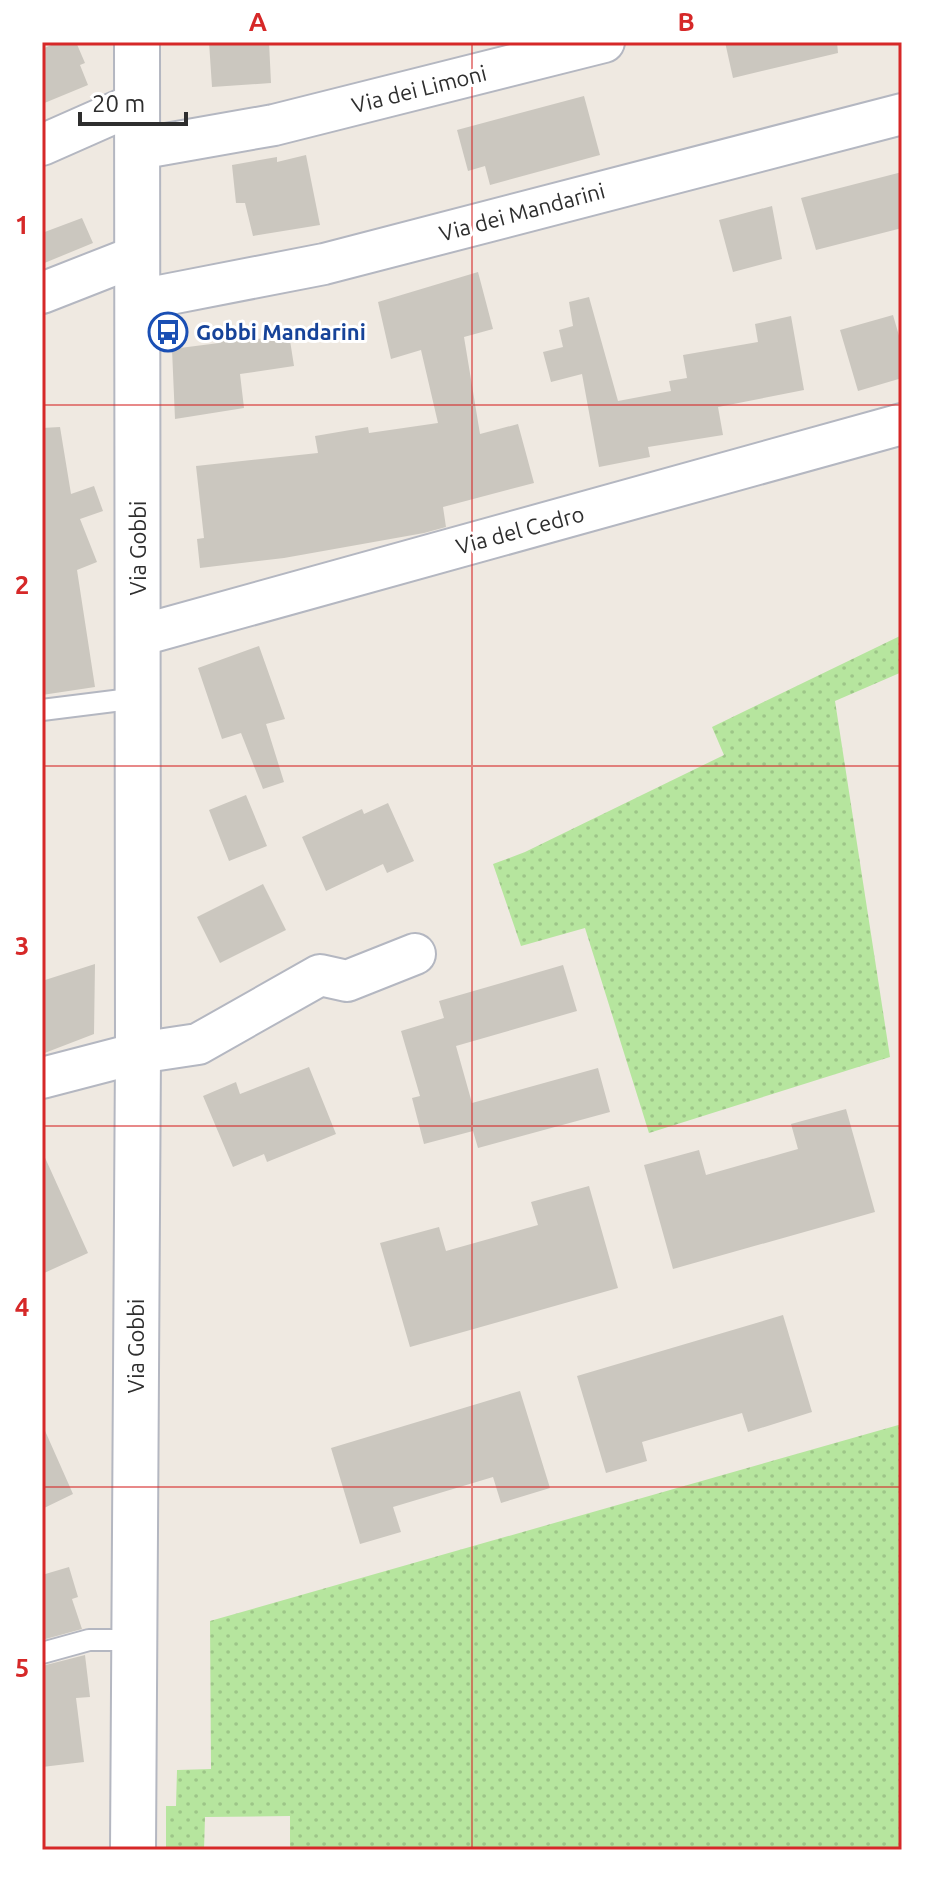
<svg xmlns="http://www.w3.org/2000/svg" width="944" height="1892" font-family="Ubuntu,sans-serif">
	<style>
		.grass { fill: url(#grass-dots) }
		.building { fill: #cbc7bf }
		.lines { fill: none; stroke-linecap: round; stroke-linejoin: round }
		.service-casing { stroke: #b4b7c1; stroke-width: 24 }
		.minor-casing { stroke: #b4b7c1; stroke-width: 44 }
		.tertiary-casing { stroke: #b4b7c1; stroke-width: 48 }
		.service { stroke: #fff; stroke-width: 20 }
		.minor { stroke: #fff; stroke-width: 40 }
		.tertiary { stroke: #fff; stroke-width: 44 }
		.grid { fill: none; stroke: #d62828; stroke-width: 2; stroke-opacity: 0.55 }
		.labels { text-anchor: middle; stroke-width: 6; stroke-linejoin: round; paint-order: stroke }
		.street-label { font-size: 22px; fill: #2e2e2e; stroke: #fff }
		.transit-label { font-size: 22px; font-weight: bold; fill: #164399; stroke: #fff; text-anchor: start }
		.neatline { fill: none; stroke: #d62828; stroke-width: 3 }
		.grid-label { font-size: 26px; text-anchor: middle; font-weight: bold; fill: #d62828 }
	</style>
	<defs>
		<pattern id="grass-dots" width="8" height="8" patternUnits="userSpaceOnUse" patternTransform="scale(2)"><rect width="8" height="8" fill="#b6e59e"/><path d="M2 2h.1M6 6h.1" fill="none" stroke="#9dc588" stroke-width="1.8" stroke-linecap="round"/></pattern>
	</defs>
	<rect width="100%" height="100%" fill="#efe9e1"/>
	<path class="grass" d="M 902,635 L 902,672 L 835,701 L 890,1057 L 649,1133 L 585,928 L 521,946 L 493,864 L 525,852 L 724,755 L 712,727 Z
		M 902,1424 L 902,1850 L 290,1850 L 290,1816 L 205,1817 L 204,1850 L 166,1850 L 166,1806 L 176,1806 L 177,1770 L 211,1769 L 210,1621 Z"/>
	<path class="building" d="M 58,42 L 76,42 L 85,63 L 80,65 L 88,85 L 42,104 L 42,49 Z
		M 209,42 L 269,42 L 271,83 L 212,87 Z
		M 725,42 L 837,42 L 838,53 L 733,78 Z
		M 584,96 L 600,155 L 490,185 L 485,166 L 468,171 L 457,130 Z
		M 306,155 L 320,225 L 253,236 L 245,203 L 236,203 L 232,165 L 277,157 L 277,162 Z
		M 902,172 L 902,228 L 816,250 L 801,198 Z
		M 772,206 L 782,259 L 733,272 L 719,220 Z
		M 82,218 L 93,243 L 42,264 L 42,233 Z
		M 478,272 L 493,329 L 464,337 L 480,434 L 518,424 L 534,483 L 443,507 L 446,527 L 424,533 L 284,558 L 200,568 L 197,539 L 204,538 L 196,466 L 318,453 L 315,436 L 368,427 L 369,433 L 438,423 L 421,350 L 391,359 L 378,302 Z
		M 589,297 L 618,401 L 671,391 L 669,381 L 687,378 L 683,355 L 758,342 L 755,324 L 791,316 L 804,390 L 718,407 L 723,435 L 648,447 L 650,457 L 599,467 L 582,374 L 551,382 L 543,352 L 563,347 L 559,330 L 573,326 L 569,302 Z
		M 893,315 L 902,346 L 902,378 L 858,391 L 840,330 Z
		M 250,330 L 250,340 L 289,334 L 294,366 L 240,374 L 244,408 L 175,419 L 172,349 L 219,343 L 220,335 Z
		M 60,427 L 71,494 L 94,486 L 103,511 L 80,519 L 97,562 L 77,570 L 95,687 L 42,695 L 42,428 Z
		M 259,646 L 285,719 L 266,724 L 284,782 L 263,789 L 241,733 L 222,739 L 198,668 Z
		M 246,795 L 267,846 L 229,861 L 209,810 Z
		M 388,803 L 414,861 L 387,873 L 383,864 L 326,891 L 302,837 L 362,809 L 364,814 Z
		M 263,884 L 286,930 L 220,963 L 197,917 Z
		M 95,964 L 94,1034 L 42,1054 L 42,981 Z
		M 563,965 L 577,1011 L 456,1046 L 472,1103 L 598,1068 L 610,1112 L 478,1148 L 473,1131 L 424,1144 L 412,1098 L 420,1096 L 401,1031 L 444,1018 L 439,1001 Z
		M 309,1067 L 336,1134 L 267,1162 L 264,1154 L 233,1167 L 203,1096 L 236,1082 L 240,1094 Z
		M 846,1109 L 875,1212 L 673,1269 L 644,1165 L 699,1150 L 706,1175 L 798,1149 L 791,1124 Z
		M 42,1151 L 88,1253 L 42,1274 Z
		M 589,1186 L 618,1288 L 410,1347 L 380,1243 L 439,1227 L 446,1251 L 538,1225 L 531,1202 Z
		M 783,1315 L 812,1412 L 748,1432 L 742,1413 L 642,1442 L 647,1461 L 606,1473 L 577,1376 Z
		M 520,1391 L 550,1488 L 501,1503 L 493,1477 L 393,1507 L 401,1532 L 360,1544 L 331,1448 Z
		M 42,1424 L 73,1494 L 42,1509 Z
		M 69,1567 L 78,1597 L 72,1599 L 82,1629 L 42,1640 L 42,1575 Z
		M 85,1655 L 90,1697 L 76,1698 L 84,1762 L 42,1767 L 42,1666 Z"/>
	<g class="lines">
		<defs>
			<path id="service" d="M 42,710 L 138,698
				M 42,1653 L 89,1640 L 134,1640"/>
			<path id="minor" d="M 42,145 L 137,103
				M 138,149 L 274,125 L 604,42
				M 42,293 L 139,255
				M 139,300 L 324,264 L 902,114
				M 138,636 L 902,424
				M 42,1078 L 138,1053 L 198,1044 L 320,975 L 347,981 L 415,954"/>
			<path id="tertiary" d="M 133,1850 L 138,1053 L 137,42"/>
		</defs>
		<use href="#service" class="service-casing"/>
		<use href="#minor" class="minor-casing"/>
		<use href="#tertiary" class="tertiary-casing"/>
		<use href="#service" class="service"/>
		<use href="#minor" class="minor"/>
		<use href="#tertiary" class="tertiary"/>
	</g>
	<path class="grid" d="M 472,42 L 472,1850M 42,405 L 902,405M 42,766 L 902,766M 42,1126 L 902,1126M 42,1487 L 902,1487"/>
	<defs>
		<symbol id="bus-ring" viewBox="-11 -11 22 22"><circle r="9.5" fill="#fff" stroke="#1a4fb4" stroke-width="1.5"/><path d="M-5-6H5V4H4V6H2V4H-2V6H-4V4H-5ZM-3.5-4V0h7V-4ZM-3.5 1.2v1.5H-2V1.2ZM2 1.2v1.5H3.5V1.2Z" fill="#1a4fb4"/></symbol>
	</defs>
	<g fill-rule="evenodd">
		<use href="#bus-ring" x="146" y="310" width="44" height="44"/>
	</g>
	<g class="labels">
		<g class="street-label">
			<text transform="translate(419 89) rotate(-14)" y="8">Via dei Limoni</text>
			<text transform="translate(522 212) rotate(-15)" y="8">Via dei Mandarini</text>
			<text transform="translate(520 530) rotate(-15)" y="8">Via del Cedro</text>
			<text transform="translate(138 548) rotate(-90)" y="8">Via Gobbi</text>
			<text transform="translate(136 1346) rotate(-90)" y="8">Via Gobbi</text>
		</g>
		<g class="transit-label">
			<text x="196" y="340">Gobbi Mandarini</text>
		</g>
	</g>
	<rect width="944" height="1892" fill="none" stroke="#ffffff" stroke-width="88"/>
	<path d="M80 112v12h106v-12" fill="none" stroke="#2e2e2e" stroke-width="4"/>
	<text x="92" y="112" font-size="24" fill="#2e2e2e" stroke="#ffffff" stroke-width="6" paint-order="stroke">20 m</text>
	<rect x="44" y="44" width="856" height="1804" class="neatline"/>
	<g class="grid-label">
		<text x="258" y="31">A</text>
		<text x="686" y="31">B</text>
		<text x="22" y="234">1</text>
		<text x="22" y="594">2</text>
		<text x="22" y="955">3</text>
		<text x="22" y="1316">4</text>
		<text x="22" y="1677">5</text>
	</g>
</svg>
